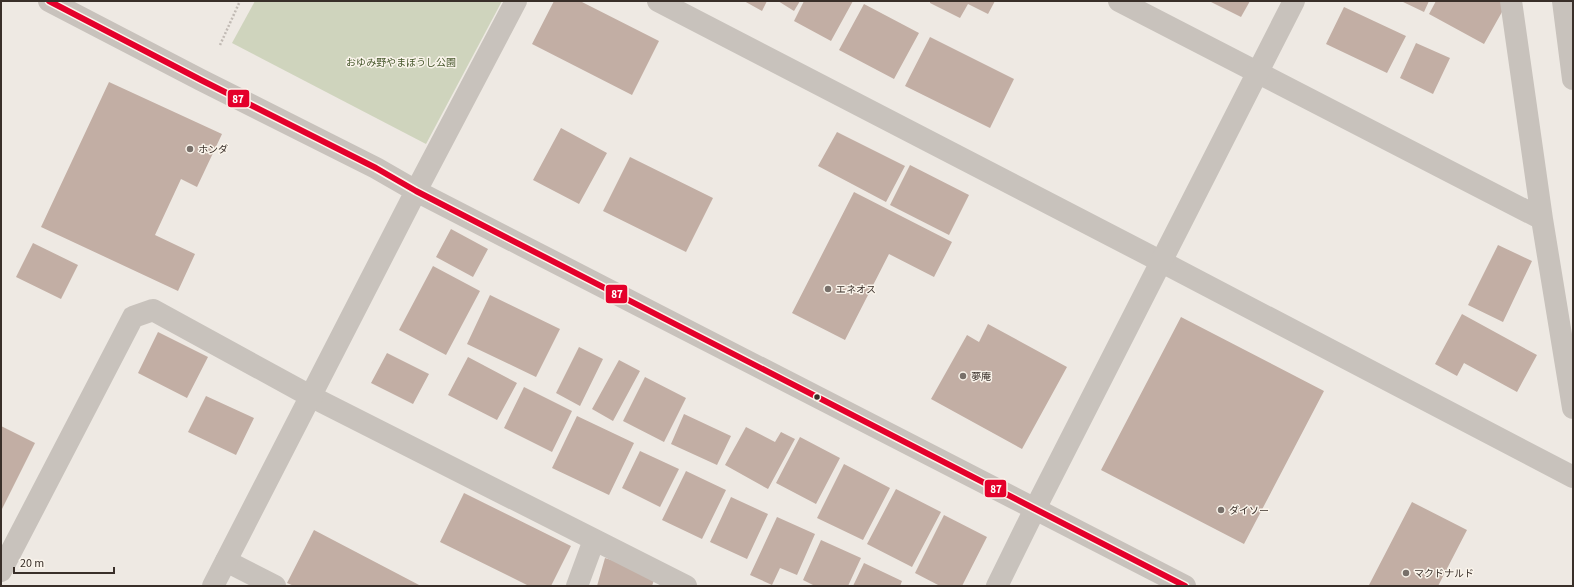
<svg xmlns="http://www.w3.org/2000/svg" width="1574" height="587" font-family="'Source Sans 3','Noto Sans JP',sans-serif">
	<style>
		.green { fill: #cfd4bd }
		.building { fill: #c2aea4 }
		.lines { fill: none; stroke-linecap: round; stroke-linejoin: round }
		.path { stroke: #c1bab4; stroke-width: 2.5; stroke-dasharray: 2 2; stroke-linecap: butt }
		.minor { stroke: #c8c2bc; stroke-width: 22 }
		.tertiary { stroke: #c8c2bc; stroke-width: 22 }
		.bus-1-casing { stroke: #faf4eb; stroke-width: 9 }
		.bus-1 { stroke: #e4002b; stroke-width: 6 }
		.poi-dot { fill: #78706a; stroke: #faf4eb; stroke-width: 1.5 }
		.bus-dot { fill: #392f29; stroke: #faf4eb; stroke-width: 1.5 }
		.labels { text-anchor: middle; stroke-width: 3; stroke-linejoin: round; paint-order: stroke }
		.park-label { font-size: 10px; fill: #47582d; stroke: #faf4eb }
		.poi-label { font-size: 10px; fill: #392f29; stroke: #faf4eb; text-anchor: start }
		.line-badge { stroke: #faf4eb; stroke-width: 1.5 }
		.badge-label { font-size: 11px; text-anchor: middle; font-weight: bold; fill: #fff }
	</style>
	<rect width="100%" height="100%" fill="#eee9e3"/>
	<path class="green" d="M 255,1 L 502,1 L 426,144 L 232,43 Z"/>
	<path class="building" d="M 554,1 L 580,1 L 659,41 L 632,95 L 532,44 Z
		M 744,1 L 767,1 L 762,11 Z
		M 778,1 L 800,1 L 794,11 Z
		M 804,1 L 853,1 L 831,41 L 794,21 Z
		M 930,1 L 995,1 L 988,14 L 968,4 L 960,18 L 930,3 Z
		M 1209,1 L 1250,1 L 1241,17 Z
		M 1401,1 L 1429,1 L 1424,12 Z
		M 1436,1 L 1503,1 L 1507,3 L 1484,44 L 1429,14 Z
		M 864,4 L 919,33 L 894,79 L 839,50 Z
		M 1344,7 L 1406,36 L 1387,73 L 1326,44 Z
		M 930,37 L 1014,79 L 990,128 L 905,86 Z
		M 1416,43 L 1450,58 L 1433,94 L 1400,78 Z
		M 109,82 L 222,134 L 197,187 L 181,179 L 155,235 L 195,254 L 178,291 L 41,227 Z
		M 561,128 L 607,153 L 579,204 L 533,180 Z
		M 837,132 L 905,166 L 886,202 L 818,166 Z
		M 630,157 L 713,198 L 686,252 L 603,211 Z
		M 910,165 L 969,195 L 949,235 L 890,205 Z
		M 854,192 L 952,242 L 934,277 L 889,254 L 845,340 L 792,313 Z
		M 451,229 L 488,249 L 473,277 L 436,257 Z
		M 33,243 L 78,265 L 61,299 L 16,277 Z
		M 1498,245 L 1532,261 L 1503,322 L 1468,305 Z
		M 433,266 L 480,291 L 446,355 L 399,330 Z
		M 490,295 L 560,329 L 536,377 L 467,344 Z
		M 1462,314 L 1537,355 L 1517,392 L 1464,363 L 1457,376 L 1435,364 Z
		M 1181,317 L 1324,391 L 1244,544 L 1101,470 Z
		M 988,324 L 1067,367 L 1022,449 L 931,399 L 967,335 L 979,342 Z
		M 158,332 L 208,357 L 187,398 L 138,373 Z
		M 579,347 L 603,359 L 580,406 L 556,393 Z
		M 387,353 L 429,374 L 413,404 L 371,383 Z
		M 468,357 L 517,383 L 497,420 L 448,395 Z
		M 619,360 L 640,371 L 613,421 L 592,409 Z
		M 645,377 L 686,398 L 664,442 L 623,421 Z
		M 524,387 L 572,411 L 552,452 L 504,428 Z
		M 206,396 L 254,418 L 236,455 L 188,432 Z
		M 684,414 L 731,436 L 717,465 L 671,444 Z
		M 577,416 L 634,443 L 609,495 L 552,468 Z
		M 1,426 L 35,443 L 1,511 Z
		M 746,427 L 775,442 L 781,432 L 795,439 L 768,489 L 725,465 Z
		M 800,437 L 840,458 L 816,504 L 776,483 Z
		M 640,451 L 679,469 L 660,507 L 622,488 Z
		M 844,464 L 890,488 L 863,540 L 817,518 Z
		M 686,471 L 726,490 L 702,539 L 662,520 Z
		M 896,489 L 941,512 L 912,567 L 867,544 Z
		M 464,493 L 571,546 L 551,586 L 529,586 L 440,542 Z
		M 731,497 L 768,514 L 747,559 L 710,542 Z
		M 1412,502 L 1467,530 L 1438,586 L 1370,586 L 1369,585 Z
		M 944,515 L 987,537 L 962,586 L 940,586 L 915,573 Z
		M 777,517 L 815,534 L 797,575 L 780,568 L 772,585 L 750,575 Z
		M 314,530 L 421,586 L 294,586 L 287,583 Z
		M 821,540 L 861,558 L 848,586 L 815,586 L 803,580 Z
		M 605,558 L 656,574 L 652,586 L 597,586 Z
		M 864,563 L 902,581 L 900,586 L 853,586 Z"/>
	<g class="lines">
		<path class="path" d="M 220,45 L 240,1"/>
		<path class="minor" d="M 658,1 L 1162,262 L 1573,477
			M 1119,1 L 1542,219
			M 1511,1 L 1542,219 L 1573,408
			M 312,397 L 686,586
			M 226,561 L 275,586
			M 577,586 L 594,540
			M 997,586 L 1035,509"/>
		<path class="tertiary" d="M 49,1 L 201,80 L 376,168 L 416,191 L 1185,586
			M 1563,1 L 1573,79
			M 1035,509 L 1294,1
			M 1,571 L 133,317 L 153,310 L 312,397
			M 213,586 L 416,191 L 516,1"/>
		<defs>
			<path id="bus-1" d="M 49,1 L 201,80 L 376,168 L 416,191 L 1185,586"/>
		</defs>
		<use href="#bus-1" class="bus-1-casing"/>
		<use href="#bus-1" class="bus-1"/>
	</g>
	<g class="poi-dot">
		<circle cx="190" cy="149" r="4"/>
		<circle cx="828" cy="289" r="4"/>
		<circle cx="963" cy="376" r="4"/>
		<circle cx="1221" cy="510" r="4"/>
		<circle cx="1406" cy="573" r="4"/>
	</g>
	<circle class="bus-dot" cx="817" cy="397" r="3.5"/>
	<g class="labels">
		<g class="park-label">
			<text x="401" y="66">おゆみ野やまぼうし公園</text>
		</g>
		<g class="poi-label">
			<text x="198" y="153">ホンダ</text>
			<text x="836" y="293">エネオス</text>
			<text x="971" y="380">夢庵</text>
			<text x="1229" y="514">ダイソー</text>
			<text x="1414" y="577">マクドナルド</text>
		</g>
	</g>
	<g class="line-badge">
		<rect x="227" y="89" width="23" height="19" rx="4" fill="#e4002b"/>
		<rect x="605" y="284" width="23" height="20" rx="4" fill="#e4002b"/>
		<rect x="984" y="479" width="23" height="19" rx="4" fill="#e4002b"/>
	</g>
	<g class="badge-label">
		<text x="238" y="103">87</text>
		<text x="617" y="298">87</text>
		<text x="996" y="493">87</text>
	</g>
	<rect width="1574" height="587" fill="none" stroke="#392f29" stroke-width="4"/>
	<path d="M14 567v6h100v-6" fill="none" stroke="#392f29" stroke-width="2"/>
	<text x="20" y="567" font-size="12" fill="#392f29" stroke="#faf4eb" stroke-width="3" paint-order="stroke">20 m</text>
</svg>
